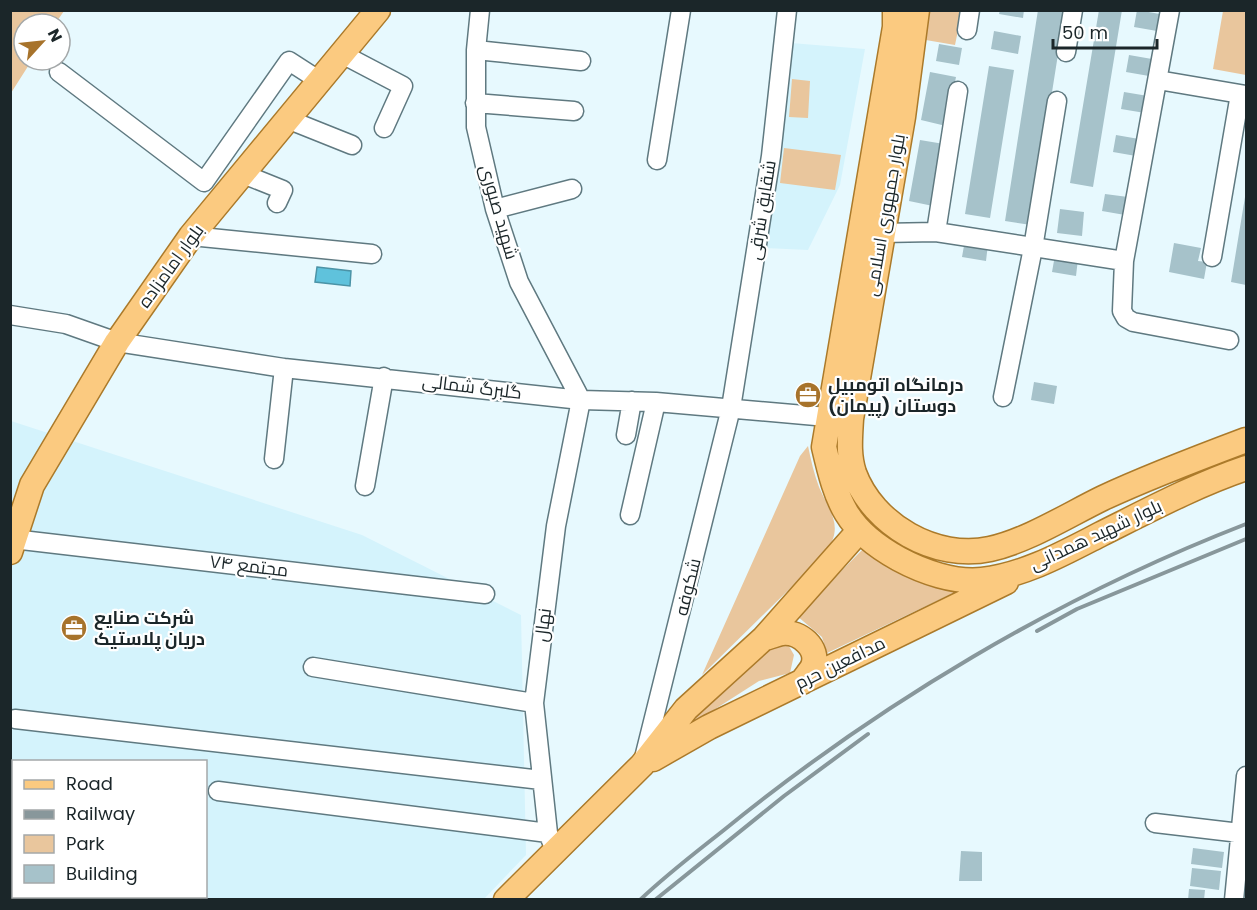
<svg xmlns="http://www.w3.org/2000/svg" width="1257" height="910" font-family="Poppins,Cairo,sans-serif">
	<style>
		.built { fill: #d4f3fc; fill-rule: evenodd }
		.green { fill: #e9c69d }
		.water { fill: #5fc2dc; stroke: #4b93a6; stroke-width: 1.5 }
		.building { fill: #a6c2ca }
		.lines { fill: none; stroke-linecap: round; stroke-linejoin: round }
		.minor-casing { stroke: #5f7980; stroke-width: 21 }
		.major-casing { stroke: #ab7a2a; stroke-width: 27 }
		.minor { stroke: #fff; stroke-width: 18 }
		.major { stroke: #fbca80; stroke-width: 24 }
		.rail { stroke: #88979b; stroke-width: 4 }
		.labels { text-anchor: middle; stroke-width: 4.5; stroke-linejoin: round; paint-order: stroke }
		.street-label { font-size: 18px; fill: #1b2629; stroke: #fff }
		.poi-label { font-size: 18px; font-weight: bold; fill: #1b2629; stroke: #fff; text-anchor: start }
	</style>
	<rect width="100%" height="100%" fill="#e7f9fe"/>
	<path class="built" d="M 791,43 L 865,49 L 840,185 L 808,250 L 765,248 Z
		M 11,421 L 362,535 L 521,615 L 526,855 L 484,899 L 11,900 ZM 14,762 L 206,762 L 206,896 L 14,896 Z"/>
	<path class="green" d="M 11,10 L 64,11 L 55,24 L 24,24 L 24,60 L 32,60 L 11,93 Z
		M 925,11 L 962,11 L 955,45 L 920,39 Z
		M 1223,11 L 1246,11 L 1246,75 L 1213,69 Z
		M 792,79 L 810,81 L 808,118 L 789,117 Z
		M 784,148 L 841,155 L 835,190 L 780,183 Z
		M 808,446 C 811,460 814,474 819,487 C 831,515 845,526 824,555 L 702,675 L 800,456 Z
		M 864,548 L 964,588 L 827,653 L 822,637 L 797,616 Z
		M 786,641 L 794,655 L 790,673 L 759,681 L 684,729 L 765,648 Z
		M 10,885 L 13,885 L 14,896 L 70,896 L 85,899 L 11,899 Z"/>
	<path class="water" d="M 317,267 L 351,271 L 350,286 L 315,282 Z"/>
	<path class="building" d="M 1000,10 L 1024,10 L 1023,18 L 999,14 Z
		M 1038,10 L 1065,10 L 1031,225 L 1005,221 Z
		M 1099,10 L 1122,10 L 1093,187 L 1070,183 Z
		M 1137,10 L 1160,14 L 1157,31 L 1134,27 Z
		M 994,31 L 1021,36 L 1018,54 L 991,49 Z
		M 939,44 L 962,48 L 959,65 L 936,61 Z
		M 1129,55 L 1152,59 L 1149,76 L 1126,72 Z
		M 989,66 L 1014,70 L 990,218 L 965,214 Z
		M 930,72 L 956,77 L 946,126 L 921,120 Z
		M 1124,92 L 1148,96 L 1145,113 L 1121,109 Z
		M 1116,135 L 1139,139 L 1136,156 L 1113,152 Z
		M 920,140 L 944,144 L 933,206 L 909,201 Z
		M 1105,194 L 1128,197 L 1125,215 L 1102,211 Z
		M 1245,197 L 1246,197 L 1246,285 L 1231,282 Z
		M 1060,209 L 1084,212 L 1082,236 L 1057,233 Z
		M 965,240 L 988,244 L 986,261 L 962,257 Z
		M 1174,243 L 1201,248 L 1198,261 L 1207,262 L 1204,279 L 1169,272 Z
		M 1055,255 L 1078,259 L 1076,276 L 1052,272 Z
		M 1034,382 L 1057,386 L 1054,404 L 1031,400 Z
		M 1193,848 L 1224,852 L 1222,868 L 1191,864 Z
		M 961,851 L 982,852 L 982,881 L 959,881 Z
		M 1192,868 L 1221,871 L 1219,890 L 1190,886 Z
		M 1189,889 L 1205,890 L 1204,900 L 1188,900 Z"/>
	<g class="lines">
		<defs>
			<path id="minor" d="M 480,10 L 476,50 L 476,127 L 495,209 L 519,282 L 581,400 L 556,526 L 534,703 L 548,833 L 555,850
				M 1170,10 L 1124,261 L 1122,311 L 1126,318 L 1133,322 L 1229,340
				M 967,30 L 970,10
				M 476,50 L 581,61
				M 1066,52 L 1073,10
				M 342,54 L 403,86 L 384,128
				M 59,72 L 204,182 L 289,61 L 320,81
				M 1158,80 L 1246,95
				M 475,103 L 574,111
				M 287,119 L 352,145
				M 657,160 L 681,10
				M 243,174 L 283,190 L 277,203
				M 495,209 L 572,189
				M 936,232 L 958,91
				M 881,233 L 936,232 L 1124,261
				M 191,236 L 372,254
				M 1212,257 L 1240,94
				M 10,315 L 66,324 L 117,342 L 284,368 L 581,400 L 656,402 L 827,417
				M 1003,397 L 1033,248 L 1057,101
				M 626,435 L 632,401
				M 274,459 L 284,368
				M 365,486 L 384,377
				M 630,515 L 656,402
				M 13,539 L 485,594
				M 313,667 L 534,703
				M 15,719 L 541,780
				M 644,758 L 731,408 L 771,156 L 787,10
				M 218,791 L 548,833
				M 1155,823 L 1240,833
				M 10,830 L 14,831
				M 1234,900 L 1246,776"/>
			<path id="major" d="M 895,10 L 895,27 L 824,447 C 837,503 846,530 899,559 C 923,572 955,583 982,580 C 1025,575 1064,553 1101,534 C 1149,510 1196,485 1246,468
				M 917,10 L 903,117 L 851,419 C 850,437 848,455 854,473 C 873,525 936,561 990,549 C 1027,541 1068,515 1103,498 C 1150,476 1198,458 1246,440
				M 10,552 L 32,485 L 117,342 L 191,236 L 378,10
				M 764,638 C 770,637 776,634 782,633 C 799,631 820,648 813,666 C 811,671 805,677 802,682
				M 653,759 L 709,727 L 1006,582
				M 506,900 L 642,765 L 686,709 L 764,638 L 858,532"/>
		</defs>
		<use href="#minor" class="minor-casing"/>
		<use href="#major" class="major-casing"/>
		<use href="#minor" class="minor"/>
		<use href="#major" class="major"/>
		<path class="rail" d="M 1037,631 L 1077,609 L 1246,539
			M 640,900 C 666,875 695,853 724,830 C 880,703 1058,597 1246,524
			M 655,900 L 784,796 L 868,734"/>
	</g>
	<defs>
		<symbol id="office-disc" viewBox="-11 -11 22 22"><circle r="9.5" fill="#a7732b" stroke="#fff"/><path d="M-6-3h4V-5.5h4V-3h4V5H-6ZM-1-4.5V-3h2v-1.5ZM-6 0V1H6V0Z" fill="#fff"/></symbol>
	</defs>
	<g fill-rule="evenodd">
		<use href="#office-disc" x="793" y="380" width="30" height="30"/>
		<use href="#office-disc" x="59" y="613" width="30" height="30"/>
	</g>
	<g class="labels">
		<g class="street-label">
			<text transform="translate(762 210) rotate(-81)" y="6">شقایق شرقی</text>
			<text transform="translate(499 212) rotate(74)" y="6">شهید صبوری</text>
			<text transform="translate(885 215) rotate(-80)" y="6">بلوار جمهوری اسلامی</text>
			<text transform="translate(171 266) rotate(-54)" y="6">بلوار امامزاده</text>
			<text transform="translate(472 387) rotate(7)" y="6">گلبرگ شمالی</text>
			<text transform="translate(1096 535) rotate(-25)" y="6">بلوار شهید همدانی</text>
			<text transform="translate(249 566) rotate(7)" y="6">مجتمع ۷۴</text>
			<text transform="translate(688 587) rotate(-76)" y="6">شکوفه</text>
			<text transform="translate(543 625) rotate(-83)" y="6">نهال</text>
			<text transform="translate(840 663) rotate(-26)" y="6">مدافعین حرم</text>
		</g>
		<g class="poi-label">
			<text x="828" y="391">درمانگاه اتومبیل<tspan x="828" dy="21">دوستان (پیمان)</tspan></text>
			<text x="94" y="624">شرکت صنایع<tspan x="94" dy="21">دریان پلاستیک</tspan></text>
		</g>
	</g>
	<rect width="1257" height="910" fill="none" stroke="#1b2629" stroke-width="24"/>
	<rect x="12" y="760" width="195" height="138" fill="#ffffff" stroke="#a4a8a9" stroke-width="1.5"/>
	<rect x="24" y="780" width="30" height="9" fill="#fbca80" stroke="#a4a8a9" stroke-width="1.5"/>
	<text x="66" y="790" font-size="18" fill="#1b2629">Road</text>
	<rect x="24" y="810" width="30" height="9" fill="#88979b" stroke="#a4a8a9" stroke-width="1.5"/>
	<text x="66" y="820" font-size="18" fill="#1b2629">Railway</text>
	<rect x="24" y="835" width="30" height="18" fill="#e9c69d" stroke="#a4a8a9" stroke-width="1.5"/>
	<text x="66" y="850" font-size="18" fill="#1b2629">Park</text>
	<rect x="24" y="865" width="30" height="18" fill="#a6c2ca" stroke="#a4a8a9" stroke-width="1.5"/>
	<text x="66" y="880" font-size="18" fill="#1b2629">Building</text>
	<g transform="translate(42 42) rotate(63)"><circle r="28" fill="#ffffff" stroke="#a4a8a9" stroke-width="1.5"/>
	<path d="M0-4.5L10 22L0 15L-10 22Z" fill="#a7732b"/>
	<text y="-9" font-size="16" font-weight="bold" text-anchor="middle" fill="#1b2629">N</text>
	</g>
	<path d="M1053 39v9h104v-9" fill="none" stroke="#1b2629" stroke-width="3"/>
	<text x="1062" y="39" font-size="18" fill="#1b2629" stroke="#ffffff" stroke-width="4.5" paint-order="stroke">50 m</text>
</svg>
